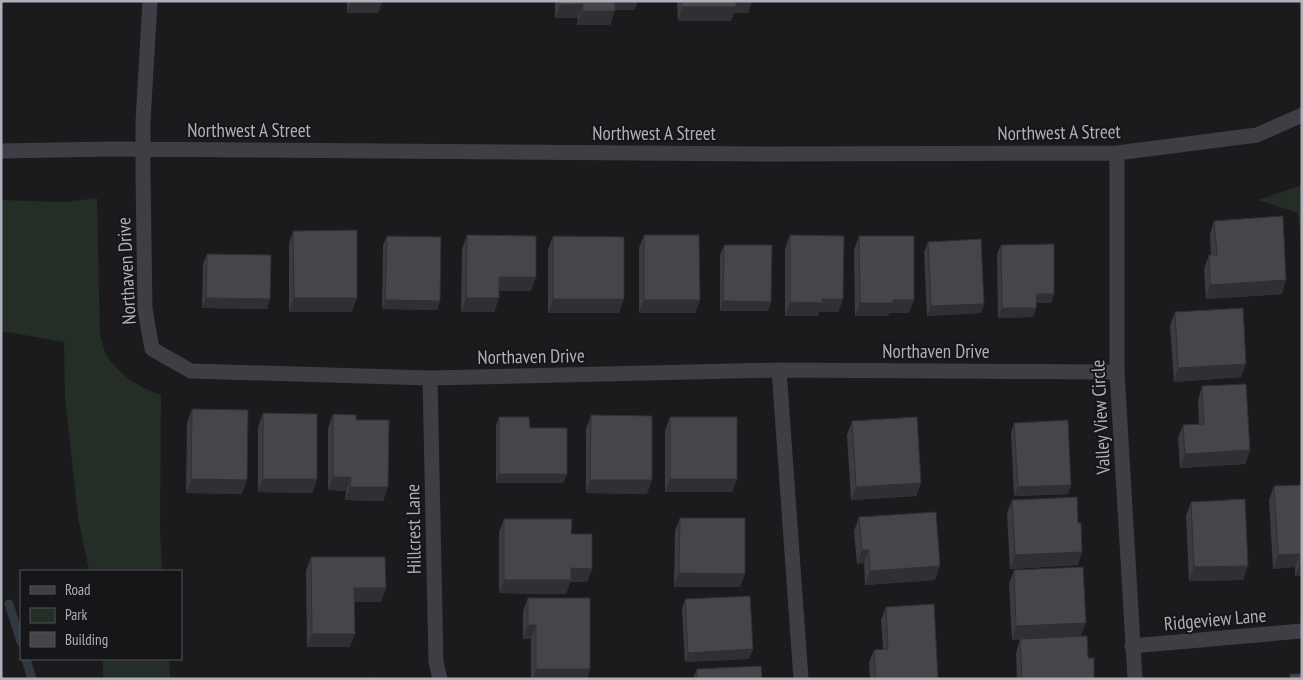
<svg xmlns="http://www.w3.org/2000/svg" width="1303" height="680" font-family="'PT Sans Narrow',sans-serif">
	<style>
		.green { fill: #252d27 }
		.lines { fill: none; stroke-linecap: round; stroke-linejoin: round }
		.stream { stroke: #313840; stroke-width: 9 }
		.minor { stroke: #3e3e44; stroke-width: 15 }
		.wall { fill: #3b3b40 }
		.shaded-wall { fill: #303034 }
		.building { fill: #45454a; stroke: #303034 }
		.labels { text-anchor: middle; stroke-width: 4; stroke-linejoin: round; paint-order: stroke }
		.street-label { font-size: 19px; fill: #aeb0bb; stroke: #161618 }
	</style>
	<rect width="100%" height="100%" fill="#1b1b1d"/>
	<path class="green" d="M 1302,185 L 1302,253 L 1298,213 L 1258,200 Z
		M 97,198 L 100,335 C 102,341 103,348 106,354 C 118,375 139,387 161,395 L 160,530 L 162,571 L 89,571 L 78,518 L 65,397 L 64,342 L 1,331 L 1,200 L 64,202 Z
		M 103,659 L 169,659 L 170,679 L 103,679 Z"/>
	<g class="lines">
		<path class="stream" d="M 9,604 L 21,642
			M 26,659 L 32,679"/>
		<path class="minor" d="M 150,1 L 143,121 L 143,176 L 145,309 L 152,349 L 191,371 L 430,378 L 779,370 L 1117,372
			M 1,151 L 112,149 L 772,154 L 1117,153 L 1257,135 L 1302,115
			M 1117,153 L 1117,372 L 1135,679
			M 779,370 L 801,679
			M 430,378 L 436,662 L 440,679
			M 1132,646 L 1302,631"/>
	</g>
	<path class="wall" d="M 347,1 L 382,1 L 378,13 L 347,13 Z
		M 555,1 L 638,1 L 634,10 L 615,10 L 610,25 L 577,25 L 578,18 L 555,18 Z
		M 677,1 L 752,1 L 748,13 L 734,13 L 731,21 L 678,21 Z
		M 1214,221 L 1282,294 L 1206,299 L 1204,269 L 1209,255 L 1211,255 L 1210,234 Z
		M 293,231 L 352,312 L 289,312 L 289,244 Z
		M 467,235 L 531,291 L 499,291 L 499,298 L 494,312 L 461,312 L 462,249 Z
		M 644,235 L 700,300 L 695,313 L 639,313 L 639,248 Z
		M 790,235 L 843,299 L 838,312 L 819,312 L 818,316 L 785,316 L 785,249 Z
		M 387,236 L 440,301 L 437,310 L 382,309 L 383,245 Z
		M 553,236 L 619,313 L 548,313 L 548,250 Z
		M 859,236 L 909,313 L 889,313 L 888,316 L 855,316 L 854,250 Z
		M 928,242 L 984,304 L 981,313 L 927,316 L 924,252 Z
		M 724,245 L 768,311 L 720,311 L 720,255 Z
		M 1001,245 L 1054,294 L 1051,303 L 1036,303 L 1036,308 L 1033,317 L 998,318 L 997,254 Z
		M 207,254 L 270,299 L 267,309 L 202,308 L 203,264 Z
		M 1175,312 L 1241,377 L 1174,382 L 1170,325 Z
		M 1202,386 L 1250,450 L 1245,464 L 1180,468 L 1178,438 L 1183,425 L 1199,424 L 1198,400 Z
		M 192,409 L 242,494 L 186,493 L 187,423 Z
		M 263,413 L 317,479 L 312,493 L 258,492 L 258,427 Z
		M 333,414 L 356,420 L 388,487 L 383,501 L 345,500 L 346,491 L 328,490 L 328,428 Z
		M 591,415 L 647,494 L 586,493 L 586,429 Z
		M 499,417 L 530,428 L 567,474 L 563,483 L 496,483 L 496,426 Z
		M 670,417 L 737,479 L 732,492 L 665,492 L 665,430 Z
		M 852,421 L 921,483 L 916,496 L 851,500 L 847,435 Z
		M 1014,423 L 1071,485 L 1068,494 L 1014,496 L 1011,433 Z
		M 1302,485 L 1302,576 L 1295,576 L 1295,567 L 1273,569 L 1269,500 L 1274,486 Z
		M 1012,500 L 1078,523 L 1082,552 L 1078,565 L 1010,569 L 1007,513 Z
		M 1191,502 L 1243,580 L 1189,581 L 1186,516 Z
		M 859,517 L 935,580 L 865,585 L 864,563 L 857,564 L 854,531 Z
		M 680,518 L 740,587 L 674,587 L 675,531 Z
		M 504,519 L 571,534 L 592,569 L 587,582 L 570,582 L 566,594 L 499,593 L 499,532 Z
		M 311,557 L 386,588 L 381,602 L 355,602 L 350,647 L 307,647 L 306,571 Z
		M 1014,570 L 1081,636 L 1088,658 L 1094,679 L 1017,679 L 1016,653 L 1020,639 L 1046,638 L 1012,640 L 1009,584 Z
		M 528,598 L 590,669 L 587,679 L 531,679 L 531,639 L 523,639 L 523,611 Z
		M 685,599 L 753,649 L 749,659 L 685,662 L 682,609 Z
		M 886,607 L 938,679 L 870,679 L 869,663 L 874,650 L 883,649 L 881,620 Z
		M 697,669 L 697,679 L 693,679 Z"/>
	<path class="shaded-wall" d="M 351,1 L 382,1 L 378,13 L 347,13 Z
		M 613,1 L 638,1 L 634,10 L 610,10 Z
		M 736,1 L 752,1 L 748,13 L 734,13 L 731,21 L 678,21 L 682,7 Z
		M 583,4 L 578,18 L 555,18 L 560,5 Z
		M 582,11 L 615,11 L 610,25 L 577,25 Z
		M 499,277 L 536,277 L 531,291 L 494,291 Z
		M 1286,280 L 1282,294 L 1206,299 L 1210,285 Z
		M 1037,294 L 1054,294 L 1051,303 L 1033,303 Z
		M 206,298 L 270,299 L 267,309 L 202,308 Z
		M 294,298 L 357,298 L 352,312 L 289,312 Z
		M 466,298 L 499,298 L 494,312 L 461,312 Z
		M 553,299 L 624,299 L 619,313 L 548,313 Z
		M 822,299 L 843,299 L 838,312 L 819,312 L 818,316 L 785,316 L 790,302 Z
		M 385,300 L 440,301 L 437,310 L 382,309 Z
		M 644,300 L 700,300 L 695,313 L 639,313 Z
		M 893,300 L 914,300 L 909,313 L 889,313 L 888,316 L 855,316 L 860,303 Z
		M 723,301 L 771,302 L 768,311 L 720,311 Z
		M 984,304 L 981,313 L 927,316 L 931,306 Z
		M 1002,308 L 1036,308 L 1033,317 L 998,318 Z
		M 1246,364 L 1241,377 L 1174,382 L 1178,368 Z
		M 1250,450 L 1245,464 L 1180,468 L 1185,454 Z
		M 499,474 L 567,474 L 563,483 L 496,483 Z
		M 333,477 L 351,477 L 346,491 L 328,490 Z
		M 191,479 L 247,480 L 242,494 L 186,493 Z
		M 263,479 L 317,479 L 312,493 L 258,492 Z
		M 670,479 L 737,479 L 732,492 L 665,492 Z
		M 590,480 L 652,480 L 647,494 L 586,493 Z
		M 921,483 L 916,496 L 851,500 L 856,487 Z
		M 1071,485 L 1068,494 L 1014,496 L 1018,487 Z
		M 350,487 L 388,487 L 383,501 L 345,500 Z
		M 862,550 L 869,550 L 864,563 L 857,564 Z
		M 1082,552 L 1078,565 L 1010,569 L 1015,555 Z
		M 1300,554 L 1295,567 L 1273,569 L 1278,555 Z
		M 1300,563 L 1302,563 L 1302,576 L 1295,576 Z
		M 940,566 L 935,580 L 865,585 L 870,571 Z
		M 1248,566 L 1243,580 L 1189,581 L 1194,567 Z
		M 571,568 L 592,569 L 587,582 L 570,582 L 566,594 L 499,593 L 504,580 Z
		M 679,573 L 745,574 L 740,587 L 674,587 Z
		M 354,588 L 386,588 L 381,602 L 350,602 Z
		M 1086,623 L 1081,636 L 1012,640 L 1016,626 Z
		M 528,625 L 536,625 L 531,639 L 523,639 Z
		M 312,634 L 355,634 L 350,647 L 307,647 Z
		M 753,649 L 749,659 L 685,662 L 688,653 Z
		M 536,669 L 590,669 L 587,679 L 532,679 Z"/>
	<path class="building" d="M 560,1 L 615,1 L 615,11 L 582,11 L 583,4 L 560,5 Z
		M 682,1 L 736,1 L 736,7 L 682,7 Z
		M 1283,216 L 1286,280 L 1210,285 L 1209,255 L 1217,255 L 1214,221 Z
		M 357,230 L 357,298 L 294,298 L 293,231 Z
		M 467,235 L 536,236 L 536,277 L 499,277 L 499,298 L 466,298 Z
		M 644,235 L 699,235 L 700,300 L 644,300 Z
		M 790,235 L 844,236 L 843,299 L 822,299 L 823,303 L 790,302 Z
		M 387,236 L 441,237 L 440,301 L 385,300 Z
		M 553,236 L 624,237 L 624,299 L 553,299 Z
		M 859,236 L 914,236 L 914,300 L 893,300 L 893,303 L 860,303 Z
		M 981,239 L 984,304 L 931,306 L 928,242 Z
		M 1054,244 L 1054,294 L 1037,294 L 1036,308 L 1002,308 L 1001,245 Z
		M 724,245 L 772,245 L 771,302 L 723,301 Z
		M 207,254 L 271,255 L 270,299 L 206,298 Z
		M 1243,308 L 1246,364 L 1178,368 L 1175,312 Z
		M 1246,384 L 1250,450 L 1185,454 L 1183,425 L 1204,424 L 1202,386 Z
		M 192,409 L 248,410 L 247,480 L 191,479 Z
		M 263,413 L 317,414 L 317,479 L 263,479 Z
		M 333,414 L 356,415 L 356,420 L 389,420 L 388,487 L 350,487 L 351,477 L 333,477 Z
		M 591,415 L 652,416 L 652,480 L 590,480 Z
		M 499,417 L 529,417 L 530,428 L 567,428 L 567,474 L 499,474 Z
		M 670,417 L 737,417 L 737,479 L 670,479 Z
		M 917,417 L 921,483 L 856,487 L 852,421 Z
		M 1068,420 L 1071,485 L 1018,487 L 1014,423 Z
		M 1302,485 L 1302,563 L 1300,563 L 1300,554 L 1278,555 L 1274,486 Z
		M 1077,497 L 1078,523 L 1081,523 L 1082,552 L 1015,555 L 1012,500 Z
		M 1245,499 L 1248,566 L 1194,567 L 1191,502 Z
		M 936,512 L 940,566 L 870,571 L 869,550 L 862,550 L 859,517 Z
		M 680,518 L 745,518 L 745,574 L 679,573 Z
		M 504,519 L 572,519 L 571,534 L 592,534 L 592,569 L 571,568 L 571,580 L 504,580 Z
		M 311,557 L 385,557 L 386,588 L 354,588 L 355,634 L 312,634 Z
		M 1083,567 L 1086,623 L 1016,626 L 1014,570 Z
		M 750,596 L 753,649 L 688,653 L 685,599 Z
		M 528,598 L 590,598 L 590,669 L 536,669 L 536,625 L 528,625 Z
		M 934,604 L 938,679 L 876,679 L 874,650 L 888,649 L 886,607 Z
		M 1087,636 L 1088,658 L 1094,658 L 1094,679 L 1022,679 L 1020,639 Z
		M 761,666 L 762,679 L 697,679 L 697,669 Z
		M 1290,674 L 1302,674 L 1302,679 L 1290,679 Z
		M 373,678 L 373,679 L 356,679 Z"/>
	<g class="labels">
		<g class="street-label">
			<text x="249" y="137">Northwest A Street</text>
			<text transform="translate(1059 132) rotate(-1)" y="7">Northwest A Street</text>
			<text x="654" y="140">Northwest A Street</text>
			<text transform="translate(126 271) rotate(-93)" y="7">Northaven Drive</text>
			<text x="936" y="358">Northaven Drive</text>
			<text transform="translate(531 356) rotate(-1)" y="7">Northaven Drive</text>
			<text transform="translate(1100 417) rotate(-93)" y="7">Valley View Circle</text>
			<text transform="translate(413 529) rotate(-91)" y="7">Hillcrest Lane</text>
			<text transform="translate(1215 619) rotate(-5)" y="7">Ridgeview Lane</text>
		</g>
	</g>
	<rect width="1303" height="680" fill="none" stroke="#aeb0bb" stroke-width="5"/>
	<rect x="20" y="570" width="162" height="90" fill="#161618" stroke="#535459"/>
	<rect x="30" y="586" width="25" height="8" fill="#3e3e44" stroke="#535459"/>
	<text x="65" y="595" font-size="15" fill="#aeb0bb">Road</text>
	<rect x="30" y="608" width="25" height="15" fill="#252d27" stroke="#535459"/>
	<text x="65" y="620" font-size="15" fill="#aeb0bb">Park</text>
	<rect x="30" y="632" width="25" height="15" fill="#45454a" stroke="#535459"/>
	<text x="65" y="645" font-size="15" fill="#aeb0bb">Building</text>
</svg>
